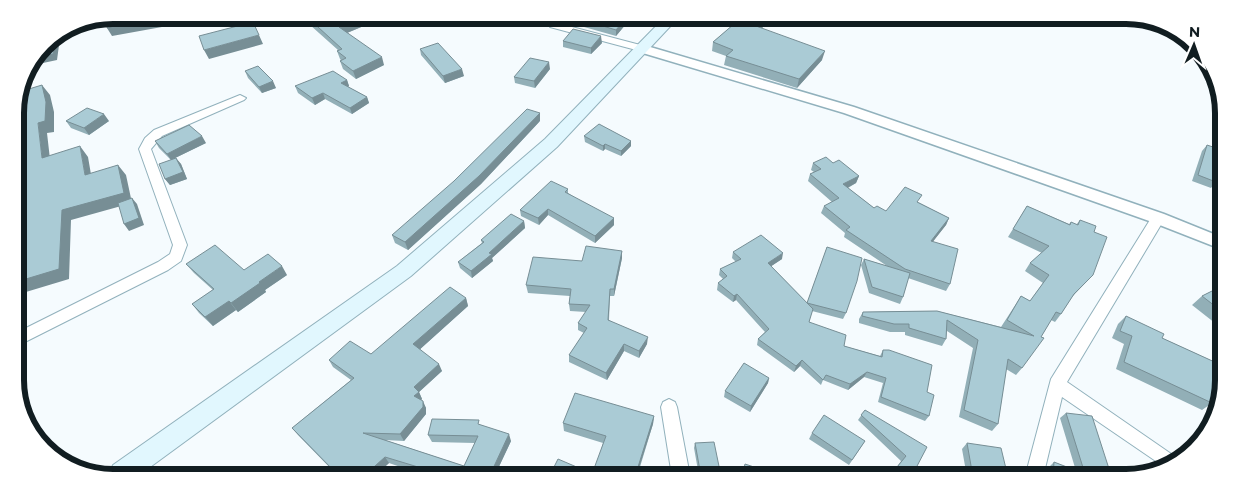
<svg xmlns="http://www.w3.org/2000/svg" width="1239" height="493" font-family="Montserrat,sans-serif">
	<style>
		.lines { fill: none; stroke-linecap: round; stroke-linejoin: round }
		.minor-casing { stroke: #91b1bc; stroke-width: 2 }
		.tertiary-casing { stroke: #91b1bc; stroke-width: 3 }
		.secondary-casing { stroke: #91b1bc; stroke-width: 2 }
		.minor { fill: #fff; fill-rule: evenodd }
		.tertiary { fill: #fff; fill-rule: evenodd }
		.secondary { fill: #e1f7fe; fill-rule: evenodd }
		.wall { fill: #92afb7 }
		.shaded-wall { fill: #778e95 }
		.building { fill: #aacbd5; stroke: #778e95 }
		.rim { fill: none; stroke: #111d21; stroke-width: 6 }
	</style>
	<rect width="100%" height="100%" fill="#f5fbfe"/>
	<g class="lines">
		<defs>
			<path id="minor" d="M 553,22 L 644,46 L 645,48 L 640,51 L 550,27 L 550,23 Z
				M 240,95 L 246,98 L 244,100 L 162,136 L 151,149 L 187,245 L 181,261 L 168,270 L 17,346 L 16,333 L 158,262 L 170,254 L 173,245 L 139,149 L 145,138 L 154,130 Z
				M 1158,213 L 1165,218 L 1067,382 L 1180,460 L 1163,466 L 1062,397 L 1043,477 L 1025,477 L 1051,379 L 1153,215 Z
				M 669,399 L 675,402 L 677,407 L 690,476 L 672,476 L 661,407 L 663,402 Z"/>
			<path id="tertiary" d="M 640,44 L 854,107 L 1164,214 L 1221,237 L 1221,249 L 1152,222 L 844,113 L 636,51 L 634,48 Z"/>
			<path id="secondary" d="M 664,18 L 678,18 L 557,147 L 411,276 L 142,473 L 110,473 L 113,465 L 397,266 L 545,139 Z"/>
		</defs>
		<use href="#minor" class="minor-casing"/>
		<use href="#tertiary" class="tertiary-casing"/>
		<use href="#secondary" class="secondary-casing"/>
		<use href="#minor" class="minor"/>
		<use href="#tertiary" class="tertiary"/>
		<use href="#secondary" class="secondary"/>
	</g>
	<path class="wall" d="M 300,16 L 362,16 L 366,25 L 347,33 L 384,65 L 356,79 L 343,69 L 340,61 L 341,60 L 340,59 L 337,51 L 338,50 Z
		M 578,17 L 631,18 L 616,36 L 577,25 L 577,18 Z
		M 741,18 L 766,18 L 764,26 L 762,28 L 822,60 L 797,88 L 724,65 L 726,56 L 712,51 L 713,42 Z
		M 563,41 L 602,43 L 591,54 L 563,47 Z
		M 420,49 L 464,76 L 445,83 L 421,55 Z
		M 550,69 L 535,88 L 515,83 L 514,77 Z
		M 245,71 L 276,88 L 262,93 L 248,78 Z
		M 347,80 L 349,86 L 348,87 L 367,97 L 369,103 L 352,114 L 325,99 L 315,105 L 298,93 L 295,86 Z
		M 66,121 L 109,121 L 89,135 L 71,128 Z
		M 540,121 L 481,184 L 408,250 L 395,243 L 392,235 Z
		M 584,136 L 631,141 L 631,146 L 621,156 L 605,149 L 603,151 L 585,142 Z
		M 155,141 L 206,143 L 175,158 L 181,164 L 187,179 L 170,185 L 165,179 L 171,160 L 159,148 Z
		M 1207,145 L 1216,182 L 1211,188 L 1192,181 L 1202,151 Z
		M 813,163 L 833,163 L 859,176 L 856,183 L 848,188 L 874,208 L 886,211 L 918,202 L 949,218 L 946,225 L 933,241 L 950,284 L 946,291 L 908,278 L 903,297 L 900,304 L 869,293 L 861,265 L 864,259 L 887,266 L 844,237 L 845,233 L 821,213 L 824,206 L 832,202 L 808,181 L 810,174 L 814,172 L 811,170 Z
		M 568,189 L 568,193 L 614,225 L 595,243 L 548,215 L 539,225 L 521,216 L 520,210 Z
		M 1027,206 L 1069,224 L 1071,222 L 1076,225 L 1080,220 L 1094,232 L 1093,275 L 1072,297 L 1061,314 L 1055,322 L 1051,320 L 1022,368 L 1016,375 L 1006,369 L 998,424 L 992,431 L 959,417 L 973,348 L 947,331 L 946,339 L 942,346 L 905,335 L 905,332 L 890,332 L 859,323 L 859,319 L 863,312 L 937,311 L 1001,327 L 1021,296 L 1030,301 L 1043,283 L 1025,271 L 1030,263 L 1042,253 L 1008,237 Z
		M 524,221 L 525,228 L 492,258 L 493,261 L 472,278 L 460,268 L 458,262 L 482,243 L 481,240 Z
		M 827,247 L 846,313 L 843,319 L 812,311 L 809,322 L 844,346 L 880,356 L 883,350 L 927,392 L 929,416 L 925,421 L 878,402 L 883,383 L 864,377 L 848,390 L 823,380 L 821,385 L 800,366 L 794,372 L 757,345 L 758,339 L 765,332 L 736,300 L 733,302 L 717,290 L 718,283 L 723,279 L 719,275 L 720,269 L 736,262 L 732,258 L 733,252 L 782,259 L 771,266 L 807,303 Z
		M 622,251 L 622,258 L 614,296 L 610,296 L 609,320 L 647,344 L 639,358 L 624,351 L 607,380 L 569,362 L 569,355 L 584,333 L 578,330 L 578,323 L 586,312 L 570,311 L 569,304 L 570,296 L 528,293 L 526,285 L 582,261 Z
		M 186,264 L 244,270 L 287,275 L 265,290 L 266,292 L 238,312 L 236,310 L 213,326 L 199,313 L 192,304 L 213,290 L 194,273 Z
		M 1220,287 L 1220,327 L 1192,305 L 1202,296 Z
		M 466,298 L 468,306 L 420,349 L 442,371 L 419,392 L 422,399 L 421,400 L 426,408 L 426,414 L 404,441 L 385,440 L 464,466 L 475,443 L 432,442 L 428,435 L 481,425 L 511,441 L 495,475 L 415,472 L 389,463 L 377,474 L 336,474 L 298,435 L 292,428 L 351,380 L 333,367 L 329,360 L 371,354 Z
		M 1126,316 L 1162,338 L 1219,364 L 1219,396 L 1214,393 L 1212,403 L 1202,410 L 1116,369 L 1124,344 L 1112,338 L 1118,324 Z
		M 769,378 L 768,383 L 750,412 L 724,397 L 725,391 Z
		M 865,410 L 916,468 L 931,477 L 890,477 L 901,461 L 858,420 Z
		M 1066,413 L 1111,478 L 1047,477 L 1048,468 L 1054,462 L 1076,471 L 1060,418 Z
		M 654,416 L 653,424 L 640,467 L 652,471 L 651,475 L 594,475 L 603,443 L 564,431 L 563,423 Z
		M 812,433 L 865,441 L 849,465 L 809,439 Z
		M 695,443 L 721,476 L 699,476 L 694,448 Z
		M 967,443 L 1008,477 L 967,477 L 962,449 Z"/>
	<path class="shaded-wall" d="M 169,15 L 174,15 L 173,25 L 112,36 L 107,28 Z
		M 363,17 L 366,25 L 342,35 L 339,27 Z
		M 626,18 L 631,18 L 616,36 L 616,30 Z
		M 765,18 L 764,26 L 755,35 L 756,26 Z
		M 57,34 L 60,38 L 57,60 L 43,63 L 38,57 Z
		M 259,35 L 263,44 L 209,59 L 204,50 Z
		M 601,36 L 602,43 L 591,54 L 591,48 Z
		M 825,51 L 822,60 L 797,88 L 799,79 Z
		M 382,57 L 384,65 L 356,79 L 353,71 Z
		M 549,62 L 550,69 L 535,88 L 534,81 Z
		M 462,69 L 464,76 L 445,83 L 443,76 Z
		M 347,80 L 349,86 L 343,90 L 341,83 Z
		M 273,81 L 276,88 L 262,93 L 259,87 Z
		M 42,85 L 50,95 L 54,112 L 54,132 L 47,133 L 51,168 L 42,158 L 38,123 Z
		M 323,93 L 325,99 L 315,105 L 312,98 Z
		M 367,97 L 369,103 L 352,114 L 350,108 Z
		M 540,113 L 540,121 L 481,184 L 408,250 L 405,242 Z
		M 104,114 L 109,121 L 89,135 L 84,128 Z
		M 202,136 L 206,143 L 171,160 L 167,154 Z
		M 631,141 L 631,146 L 621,156 L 621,151 Z
		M 605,144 L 605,149 L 603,151 L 603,146 Z
		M 80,146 L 88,157 L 93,186 L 85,175 Z
		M 176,158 L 181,164 L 187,179 L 170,185 L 165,179 Z
		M 118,165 L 126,175 L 132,203 L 71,220 L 69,279 L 16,295 L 16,282 L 62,210 Z
		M 859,176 L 856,183 L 841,191 L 843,184 Z
		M 132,198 L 137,204 L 144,225 L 129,231 L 124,224 Z
		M 548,209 L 548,215 L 539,225 L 538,218 Z
		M 614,218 L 614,225 L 595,243 L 595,236 Z
		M 949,218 L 946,225 L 928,248 L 931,241 Z
		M 524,221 L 525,228 L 492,258 L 493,261 L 472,278 L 471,271 L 489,253 Z
		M 622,251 L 622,258 L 614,296 L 614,289 Z
		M 783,253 L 782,259 L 767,269 L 768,263 Z
		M 282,266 L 287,275 L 265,290 L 266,292 L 238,312 L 231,303 L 259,282 Z
		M 737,294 L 736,300 L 733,302 L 734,296 Z
		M 466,298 L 468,306 L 417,352 L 413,344 Z
		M 229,301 L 236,310 L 213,326 L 205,317 Z
		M 648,337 L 647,344 L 639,358 L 639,351 Z
		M 624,344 L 624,351 L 607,380 L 606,373 Z
		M 802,360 L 800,366 L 794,372 L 796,366 Z
		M 439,364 L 442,371 L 419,392 L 422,399 L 418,403 L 414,396 L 414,387 Z
		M 867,372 L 864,377 L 848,390 L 850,384 Z
		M 769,378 L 768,383 L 750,412 L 751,406 Z
		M 423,401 L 426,408 L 426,414 L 404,441 L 400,434 Z
		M 654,416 L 653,424 L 637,474 L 638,467 Z
		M 509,434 L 511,441 L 495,475 L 490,475 Z
		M 385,457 L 389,463 L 377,474 L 366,474 Z"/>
	<path class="building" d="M 112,15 L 169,15 L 169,17 L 107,28 Z
		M 306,16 L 362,16 L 363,17 L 339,27 L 382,57 L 353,71 L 340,61 L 346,58 L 337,51 L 342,49 Z
		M 578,17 L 626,18 L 616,30 L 577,18 Z
		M 741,18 L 765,18 L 756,26 L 825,51 L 799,79 L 726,56 L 733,50 L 713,42 Z
		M 253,22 L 259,35 L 204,50 L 199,36 Z
		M 573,29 L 601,36 L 591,48 L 563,41 Z
		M 56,35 L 53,54 L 38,57 L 39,51 L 48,39 Z
		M 438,43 L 462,69 L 443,76 L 420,49 Z
		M 530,58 L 549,62 L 534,81 L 514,77 Z
		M 258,66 L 273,81 L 259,87 L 245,71 Z
		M 333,71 L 347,80 L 341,83 L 367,97 L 350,108 L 323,93 L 312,98 L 295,86 Z
		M 42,85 L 46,102 L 45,121 L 38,123 L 42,158 L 80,146 L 85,175 L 118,165 L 124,193 L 62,210 L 59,269 L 16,282 L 15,106 L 17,99 L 19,99 L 18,95 L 19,92 Z
		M 87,108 L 104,114 L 84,128 L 66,121 Z
		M 527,109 L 540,113 L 479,176 L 405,242 L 392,235 L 454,181 Z
		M 599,124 L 631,141 L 621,151 L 605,144 L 603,146 L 584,136 Z
		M 189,125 L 202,136 L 167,154 L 155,141 Z
		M 1207,145 L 1222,150 L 1222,159 L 1216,182 L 1198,175 Z
		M 826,157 L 833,163 L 839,160 L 859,176 L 843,184 L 874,208 L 877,206 L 886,211 L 905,187 L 922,195 L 917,202 L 949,218 L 931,241 L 958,249 L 950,284 L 905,269 L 846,230 L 850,227 L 824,206 L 839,198 L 810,174 L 821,169 L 813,163 Z
		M 176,158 L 183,172 L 165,179 L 159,164 Z
		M 551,181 L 568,189 L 565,192 L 614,218 L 595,236 L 548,209 L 538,218 L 520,210 Z
		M 132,198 L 139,218 L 124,224 L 118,203 Z
		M 1027,206 L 1070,225 L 1071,222 L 1078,225 L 1080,220 L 1096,226 L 1094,232 L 1107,237 L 1093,275 L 1074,294 L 1061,314 L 1056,312 L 1041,337 L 1044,338 L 1022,368 L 1008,359 L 998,424 L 964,410 L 978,340 L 947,320 L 946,339 L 909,328 L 909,324 L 894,324 L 862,316 L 863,312 L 937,311 L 1034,336 L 1007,320 L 1021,296 L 1030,301 L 1049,275 L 1030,263 L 1049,246 L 1013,229 Z
		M 511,214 L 524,221 L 489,253 L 492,254 L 471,271 L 458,262 L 484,242 L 481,240 Z
		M 761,235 L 783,253 L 768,263 L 813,309 L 809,322 L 846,335 L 844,346 L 882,357 L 883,350 L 889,350 L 932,365 L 927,392 L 934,395 L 929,416 L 881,397 L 886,378 L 867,372 L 850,384 L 826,375 L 823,380 L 802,360 L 796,366 L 758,339 L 769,329 L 737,294 L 734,296 L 718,283 L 727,276 L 720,269 L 741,259 L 733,252 Z
		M 215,245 L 244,270 L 268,254 L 282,266 L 259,282 L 260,283 L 231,303 L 229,301 L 205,317 L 192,304 L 214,289 L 186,264 Z
		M 586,246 L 622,251 L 614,289 L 610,289 L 608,320 L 648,337 L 639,351 L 624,344 L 606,373 L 569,355 L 587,328 L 578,323 L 590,305 L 569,304 L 571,289 L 526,285 L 533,257 L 582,261 Z
		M 827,247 L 862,258 L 857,281 L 846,313 L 807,303 Z
		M 864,259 L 910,273 L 903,297 L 872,287 Z
		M 450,287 L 466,298 L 413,344 L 439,364 L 414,387 L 419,392 L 414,396 L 423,401 L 423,407 L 400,434 L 363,433 L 464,466 L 478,436 L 428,435 L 432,419 L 479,420 L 478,424 L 509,434 L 490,475 L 413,474 L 418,467 L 385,457 L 366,474 L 337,474 L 292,428 L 354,378 L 329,360 L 350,341 L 371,354 Z
		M 1220,287 L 1220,310 L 1202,296 Z
		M 1126,316 L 1164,334 L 1162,338 L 1219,364 L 1219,384 L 1216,382 L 1212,403 L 1124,362 L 1132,336 L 1120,331 Z
		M 744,363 L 769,378 L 751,406 L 725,391 Z
		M 575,393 L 654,416 L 638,467 L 652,471 L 650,475 L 594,475 L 592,474 L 606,436 L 563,423 Z
		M 865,410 L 927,447 L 916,468 L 931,477 L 902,477 L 893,472 L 906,456 L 861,415 Z
		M 1066,413 L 1092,416 L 1111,475 L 1111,478 L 1053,477 L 1054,462 L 1085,474 Z
		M 824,415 L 865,441 L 852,460 L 812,433 Z
		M 714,442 L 721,476 L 701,476 L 695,443 Z
		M 967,443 L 1001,448 L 1008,477 L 973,477 Z
		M 558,459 L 586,471 L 584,475 L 550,475 Z
		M 745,464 L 763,470 L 762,476 L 742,476 Z"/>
	<path d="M0 0H1239V493H0ZM113 24H1126A89 89 0 0 1 1215 113V380A89 89 0 0 1 1126 469H113A89 89 0 0 1 24 380V113A89 89 0 0 1 113 24Z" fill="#fff" fill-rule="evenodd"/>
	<path class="rim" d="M113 24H1126A89 89 0 0 1 1215 113V380A89 89 0 0 1 1126 469H113A89 89 0 0 1 24 380V113A89 89 0 0 1 113 24Z"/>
	<g transform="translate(1194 45) rotate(2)" stroke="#ffffff" stroke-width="4" paint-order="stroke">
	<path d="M0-4L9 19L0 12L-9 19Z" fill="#111d21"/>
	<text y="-8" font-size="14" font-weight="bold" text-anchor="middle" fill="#111d21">N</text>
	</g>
</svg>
